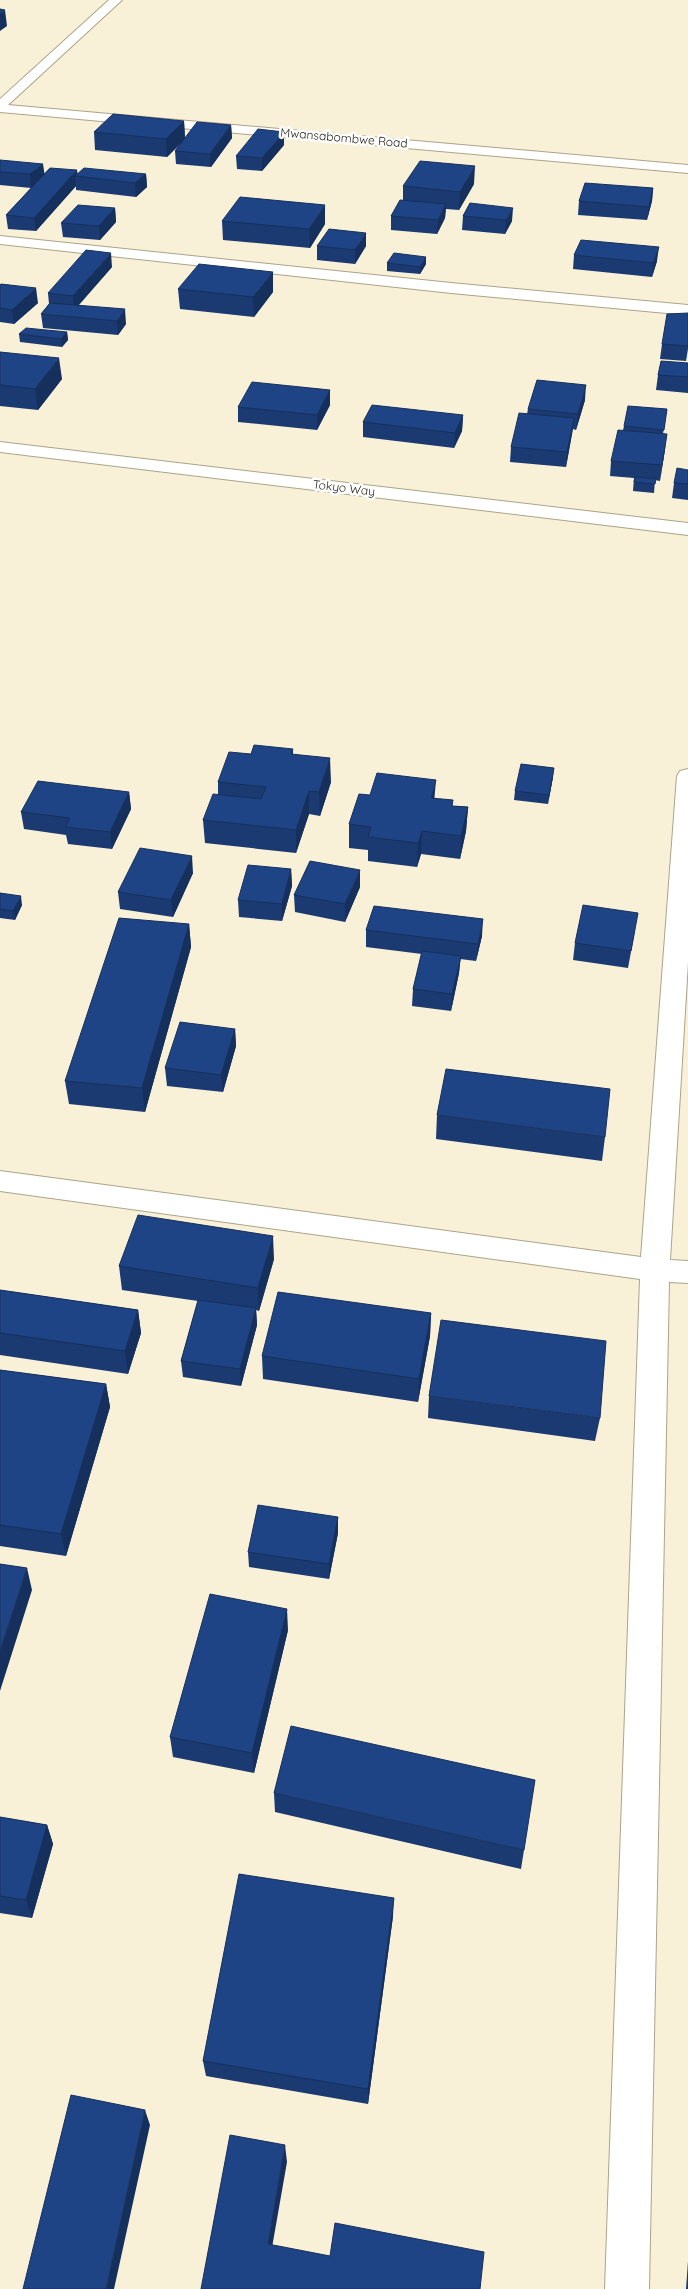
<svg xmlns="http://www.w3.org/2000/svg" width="688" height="2289" font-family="Quicksand,sans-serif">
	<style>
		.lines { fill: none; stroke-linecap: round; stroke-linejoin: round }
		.minor-casing { stroke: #aaa48b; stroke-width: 2 }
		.minor { fill: #fff; fill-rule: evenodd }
		.wall { fill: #1b3a72 }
		.shaded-wall { fill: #16305d }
		.building { fill: #1f4485; stroke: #16305d }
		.labels { text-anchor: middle; stroke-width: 5; stroke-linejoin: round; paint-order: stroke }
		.far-street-label { font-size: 12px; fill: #1f1d13; stroke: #fff }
	</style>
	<rect width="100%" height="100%" fill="#f8f1d7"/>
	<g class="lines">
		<defs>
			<path id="minor" d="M 109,0 L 122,0 L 8,105 L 688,165 L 688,173 L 0,112 L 0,99 Z
				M 0,236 L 451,283 L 688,305 L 688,315 L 451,293 L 0,244 Z
				M 0,442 L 688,523 L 688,535 L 0,452 Z
				M 688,769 L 688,962 L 670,1260 L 688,1261 L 688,1283 L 669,1282 L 649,2289 L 605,2289 L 640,1279 L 0,1191 L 0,1171 L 641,1257 L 677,776 L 680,771 Z"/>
		</defs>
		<use href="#minor" class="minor-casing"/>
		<use href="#minor" class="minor"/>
	</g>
	<path class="wall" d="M 184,121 L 185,138 L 231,125 L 232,138 L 211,167 L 176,164 L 175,151 L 181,143 L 167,157 L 95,150 L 94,132 Z
		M 284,145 L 262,171 L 237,169 L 236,156 Z
		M 0,160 L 44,173 L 146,174 L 147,187 L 136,197 L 76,190 L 76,186 L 36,231 L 8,229 L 6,215 L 31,188 L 0,185 Z
		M 474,184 L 459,210 L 446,209 L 445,218 L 437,234 L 391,230 L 391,216 L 403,201 L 403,186 Z
		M 653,188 L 652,201 L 647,220 L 578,215 L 579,201 Z
		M 470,203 L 512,221 L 505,234 L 462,230 L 463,216 Z
		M 115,208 L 116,222 L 100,240 L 63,237 L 61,223 Z
		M 222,221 L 325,224 L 310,248 L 223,240 Z
		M 317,246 L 366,246 L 355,264 L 317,260 Z
		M 574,255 L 657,261 L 652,277 L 573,269 Z
		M 387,263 L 426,264 L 420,274 L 387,271 Z
		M 112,267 L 79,305 L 126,324 L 118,335 L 43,328 L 41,314 L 49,304 L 48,293 Z
		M 0,285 L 38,303 L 14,324 L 0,322 Z
		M 178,289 L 273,292 L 254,317 L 180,309 Z
		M 688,313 L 688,349 L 686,361 L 660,359 L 662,344 Z
		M 67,332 L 68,340 L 62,347 L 20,342 L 19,334 Z
		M 0,352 L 62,379 L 38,410 L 0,406 Z
		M 688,363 L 688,393 L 656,390 L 658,375 Z
		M 330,390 L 330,405 L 317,430 L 238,422 L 238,407 Z
		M 585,400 L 576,430 L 573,429 L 566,467 L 510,462 L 511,447 L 527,414 L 528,409 Z
		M 667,409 L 663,434 L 665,449 L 660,481 L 655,480 L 654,493 L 633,491 L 634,478 L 610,476 L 611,461 L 623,430 L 624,426 Z
		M 463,415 L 462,431 L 454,448 L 363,437 L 363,422 Z
		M 688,470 L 688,500 L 672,498 L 674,483 Z
		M 293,749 L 293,754 L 331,782 L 320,816 L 309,814 L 296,853 L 205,843 L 203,820 L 218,795 L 218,782 L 251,754 Z
		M 553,777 L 548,804 L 514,800 L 515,791 Z
		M 129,792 L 131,809 L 112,849 L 68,844 L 66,835 L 24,829 L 21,812 Z
		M 370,795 L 435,798 L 453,806 L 468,807 L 466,831 L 460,859 L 421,854 L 417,867 L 368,861 L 368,850 L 349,848 L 349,824 Z
		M 291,869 L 292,886 L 282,921 L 239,917 L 238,900 Z
		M 193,873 L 173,917 L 120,909 L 118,892 Z
		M 360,887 L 345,922 L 295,912 L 294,895 Z
		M 0,893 L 22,905 L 15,920 L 0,918 Z
		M 189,924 L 191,947 L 145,1112 L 69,1104 L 65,1081 Z
		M 366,930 L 482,936 L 476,961 L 460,959 L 459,973 L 451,1011 L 412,1006 L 413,989 L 422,954 L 366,947 Z
		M 635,930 L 628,968 L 573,960 L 575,943 Z
		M 235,1029 L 236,1046 L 223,1092 L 167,1086 L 165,1068 Z
		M 437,1115 L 605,1137 L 602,1161 L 436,1139 Z
		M 274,1259 L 259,1311 L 256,1310 L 257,1325 L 241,1386 L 183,1377 L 181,1361 L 198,1301 L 122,1290 L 119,1266 Z
		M 0,1290 L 138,1310 L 141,1333 L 128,1374 L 0,1355 Z
		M 431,1313 L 430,1336 L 418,1402 L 263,1379 L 262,1356 Z
		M 0,1370 L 106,1384 L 110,1407 L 66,1556 L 0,1546 Z
		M 429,1396 L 600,1418 L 595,1441 L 428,1418 Z
		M 338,1517 L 338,1533 L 329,1579 L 249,1567 L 248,1552 Z
		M 288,1630 L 254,1773 L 173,1757 L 170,1737 Z
		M 274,1793 L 524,1850 L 521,1869 L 275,1812 Z
		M 0,1817 L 47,1825 L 53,1844 L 32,1918 L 0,1913 Z
		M 393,1916 L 368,2104 L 206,2076 L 203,2061 Z
		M 688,2261 L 688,2289 L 686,2289 Z"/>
	<path class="shaded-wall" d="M 5,10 L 7,26 L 0,31 L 0,14 Z
		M 184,121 L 185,139 L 167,157 L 166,139 Z
		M 231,125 L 232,138 L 211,167 L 210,154 Z
		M 284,132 L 284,145 L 262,171 L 262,158 Z
		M 43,164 L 45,177 L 31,188 L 30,174 Z
		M 475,166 L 474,184 L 459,210 L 460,192 Z
		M 77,170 L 78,177 L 75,176 L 76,186 L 36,231 L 34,218 Z
		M 146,174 L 147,187 L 136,197 L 135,183 Z
		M 653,188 L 652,201 L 647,220 L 649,207 Z
		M 446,204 L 445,218 L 437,234 L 438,220 Z
		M 325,205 L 325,224 L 310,248 L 309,229 Z
		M 115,208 L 116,222 L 100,240 L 99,226 Z
		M 513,208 L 512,221 L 505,234 L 506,220 Z
		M 366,233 L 366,246 L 355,264 L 355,250 Z
		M 659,247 L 657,261 L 652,277 L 653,263 Z
		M 111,253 L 112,267 L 74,310 L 73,296 Z
		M 426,257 L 426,264 L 420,274 L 420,267 Z
		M 273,272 L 273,292 L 254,317 L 253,297 Z
		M 36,288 L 38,303 L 14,324 L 12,310 Z
		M 125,309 L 126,324 L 118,335 L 117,321 Z
		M 67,332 L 68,340 L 62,347 L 61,339 Z
		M 59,358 L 62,379 L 38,410 L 35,389 Z
		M 586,385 L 585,400 L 576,430 L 578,414 Z
		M 330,390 L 330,405 L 317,430 L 317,415 Z
		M 463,415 L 462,431 L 454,448 L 455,433 Z
		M 574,418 L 572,433 L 566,467 L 567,452 Z
		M 667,434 L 665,449 L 660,481 L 662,465 Z
		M 330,758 L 331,782 L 320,816 L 319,792 Z
		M 554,768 L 553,777 L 548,804 L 549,795 Z
		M 436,780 L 434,803 L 431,798 Z
		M 309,791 L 309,814 L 296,853 L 296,830 Z
		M 129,792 L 131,809 L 112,849 L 110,832 Z
		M 468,807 L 466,831 L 460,859 L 461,836 Z
		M 422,831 L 421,854 L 417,867 L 418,843 Z
		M 192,856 L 193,873 L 173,917 L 171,900 Z
		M 291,869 L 292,886 L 282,921 L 282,904 Z
		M 360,870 L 360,887 L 345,922 L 345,904 Z
		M 21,896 L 22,905 L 15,920 L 13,911 Z
		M 483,919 L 482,936 L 476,961 L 478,944 Z
		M 189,924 L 191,947 L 145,1112 L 142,1088 Z
		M 461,956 L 459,973 L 451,1011 L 452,994 Z
		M 235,1029 L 236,1046 L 223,1092 L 221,1075 Z
		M 273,1236 L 274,1259 L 259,1311 L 258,1288 Z
		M 256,1308 L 257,1325 L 241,1386 L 240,1369 Z
		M 138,1310 L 141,1333 L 128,1374 L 125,1351 Z
		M 431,1313 L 430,1336 L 418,1402 L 419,1379 Z
		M 106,1384 L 110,1407 L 66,1556 L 61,1534 Z
		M 338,1517 L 338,1533 L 329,1579 L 329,1564 Z
		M 27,1568 L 32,1590 L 0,1691 L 0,1651 Z
		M 287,1609 L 288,1630 L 254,1773 L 252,1753 Z
		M 47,1825 L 53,1844 L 32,1918 L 26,1900 Z
		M 394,1898 L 393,1916 L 368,2104 L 368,2089 Z
		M 145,2110 L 150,2125 L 114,2289 L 106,2289 Z
		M 285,2145 L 287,2162 L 270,2259 L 268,2244 Z"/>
	<path class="building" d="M 0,9 L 5,10 L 0,14 Z
		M 113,114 L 184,121 L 166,139 L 94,132 Z
		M 197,122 L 231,125 L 210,154 L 175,151 Z
		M 258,129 L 284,132 L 262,158 L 236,156 Z
		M 0,160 L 43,164 L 30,174 L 0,172 Z
		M 420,161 L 475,166 L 460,192 L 403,186 Z
		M 50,168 L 77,170 L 34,218 L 6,215 Z
		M 84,168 L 146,174 L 135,183 L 75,176 Z
		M 585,183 L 653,188 L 649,207 L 579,201 Z
		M 240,197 L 325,205 L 309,229 L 222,221 Z
		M 400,200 L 446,204 L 438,220 L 391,216 Z
		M 470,203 L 513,208 L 506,220 L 463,216 Z
		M 78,205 L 115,208 L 99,226 L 61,223 Z
		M 329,229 L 366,233 L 355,250 L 317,246 Z
		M 581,240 L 659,247 L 653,263 L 574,255 Z
		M 86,250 L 111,253 L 73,296 L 48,293 Z
		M 394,253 L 426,257 L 420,267 L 387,263 Z
		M 199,264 L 273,272 L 253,297 L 178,289 Z
		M 1,284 L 36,288 L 12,310 L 0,308 L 0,285 Z
		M 50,303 L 125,309 L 117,321 L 41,314 Z
		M 688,313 L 688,346 L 662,344 L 667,314 Z
		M 26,328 L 67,332 L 61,339 L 19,334 Z
		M 0,352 L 59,358 L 35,389 L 0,385 Z
		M 661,361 L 688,363 L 688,377 L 658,375 Z
		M 537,380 L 586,385 L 578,414 L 528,409 Z
		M 252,382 L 330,390 L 317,415 L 238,407 Z
		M 372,405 L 463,415 L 455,433 L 363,422 Z
		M 628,406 L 667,409 L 664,430 L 624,426 Z
		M 519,413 L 574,418 L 567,452 L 511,447 Z
		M 618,430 L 667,434 L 662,465 L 611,461 Z
		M 677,468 L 688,470 L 688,484 L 674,483 Z
		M 635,477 L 656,479 L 655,484 L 634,482 Z
		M 254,745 L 293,749 L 291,754 L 330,758 L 319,792 L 309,791 L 296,830 L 203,820 L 213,794 L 261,799 L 266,787 L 218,782 L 229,752 L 251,754 Z
		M 521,764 L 554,768 L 549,795 L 515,791 Z
		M 377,773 L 436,780 L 431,798 L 453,800 L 452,806 L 468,807 L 461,836 L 422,831 L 418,843 L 368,837 L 371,827 L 349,824 L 359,794 L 370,795 Z
		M 38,781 L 129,792 L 110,832 L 65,827 L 70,818 L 21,812 Z
		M 140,848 L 192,856 L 171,900 L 118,892 Z
		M 310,861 L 360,870 L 345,904 L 294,895 Z
		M 248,865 L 291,869 L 282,904 L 238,900 Z
		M 0,893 L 21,896 L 13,911 L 0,909 Z
		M 583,905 L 638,913 L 631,951 L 575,943 Z
		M 374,906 L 483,919 L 478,944 L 366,930 Z
		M 119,918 L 189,924 L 142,1088 L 65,1081 Z
		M 422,951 L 461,956 L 452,994 L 413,989 Z
		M 180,1022 L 235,1029 L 221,1075 L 165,1068 Z
		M 446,1069 L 610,1089 L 605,1137 L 437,1115 Z
		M 138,1215 L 273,1236 L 258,1288 L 119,1266 Z
		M 0,1290 L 138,1310 L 125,1351 L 0,1333 Z
		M 278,1292 L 431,1313 L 419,1379 L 262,1356 Z
		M 198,1300 L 256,1308 L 240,1369 L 181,1361 Z
		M 441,1320 L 606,1341 L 600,1418 L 429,1396 Z
		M 0,1370 L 106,1384 L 61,1534 L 0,1525 Z
		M 258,1505 L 338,1517 L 329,1564 L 248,1552 Z
		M 0,1564 L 27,1568 L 0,1651 Z
		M 210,1594 L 287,1609 L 252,1753 L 170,1737 Z
		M 291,1726 L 535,1780 L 524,1850 L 274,1793 Z
		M 0,1817 L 47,1825 L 26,1900 L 0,1896 Z
		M 239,1874 L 394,1898 L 368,2089 L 203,2061 Z
		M 71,2095 L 145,2110 L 106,2289 L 23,2289 Z
		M 230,2135 L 285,2145 L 268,2244 L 330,2256 L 335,2223 L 484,2252 L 480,2289 L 201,2289 Z"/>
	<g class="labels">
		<g class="far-street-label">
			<text transform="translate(344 138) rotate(5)" y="4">Mwansabombwe Road</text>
			<text transform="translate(344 488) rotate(7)" y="4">Tokyo Way</text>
		</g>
	</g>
</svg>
